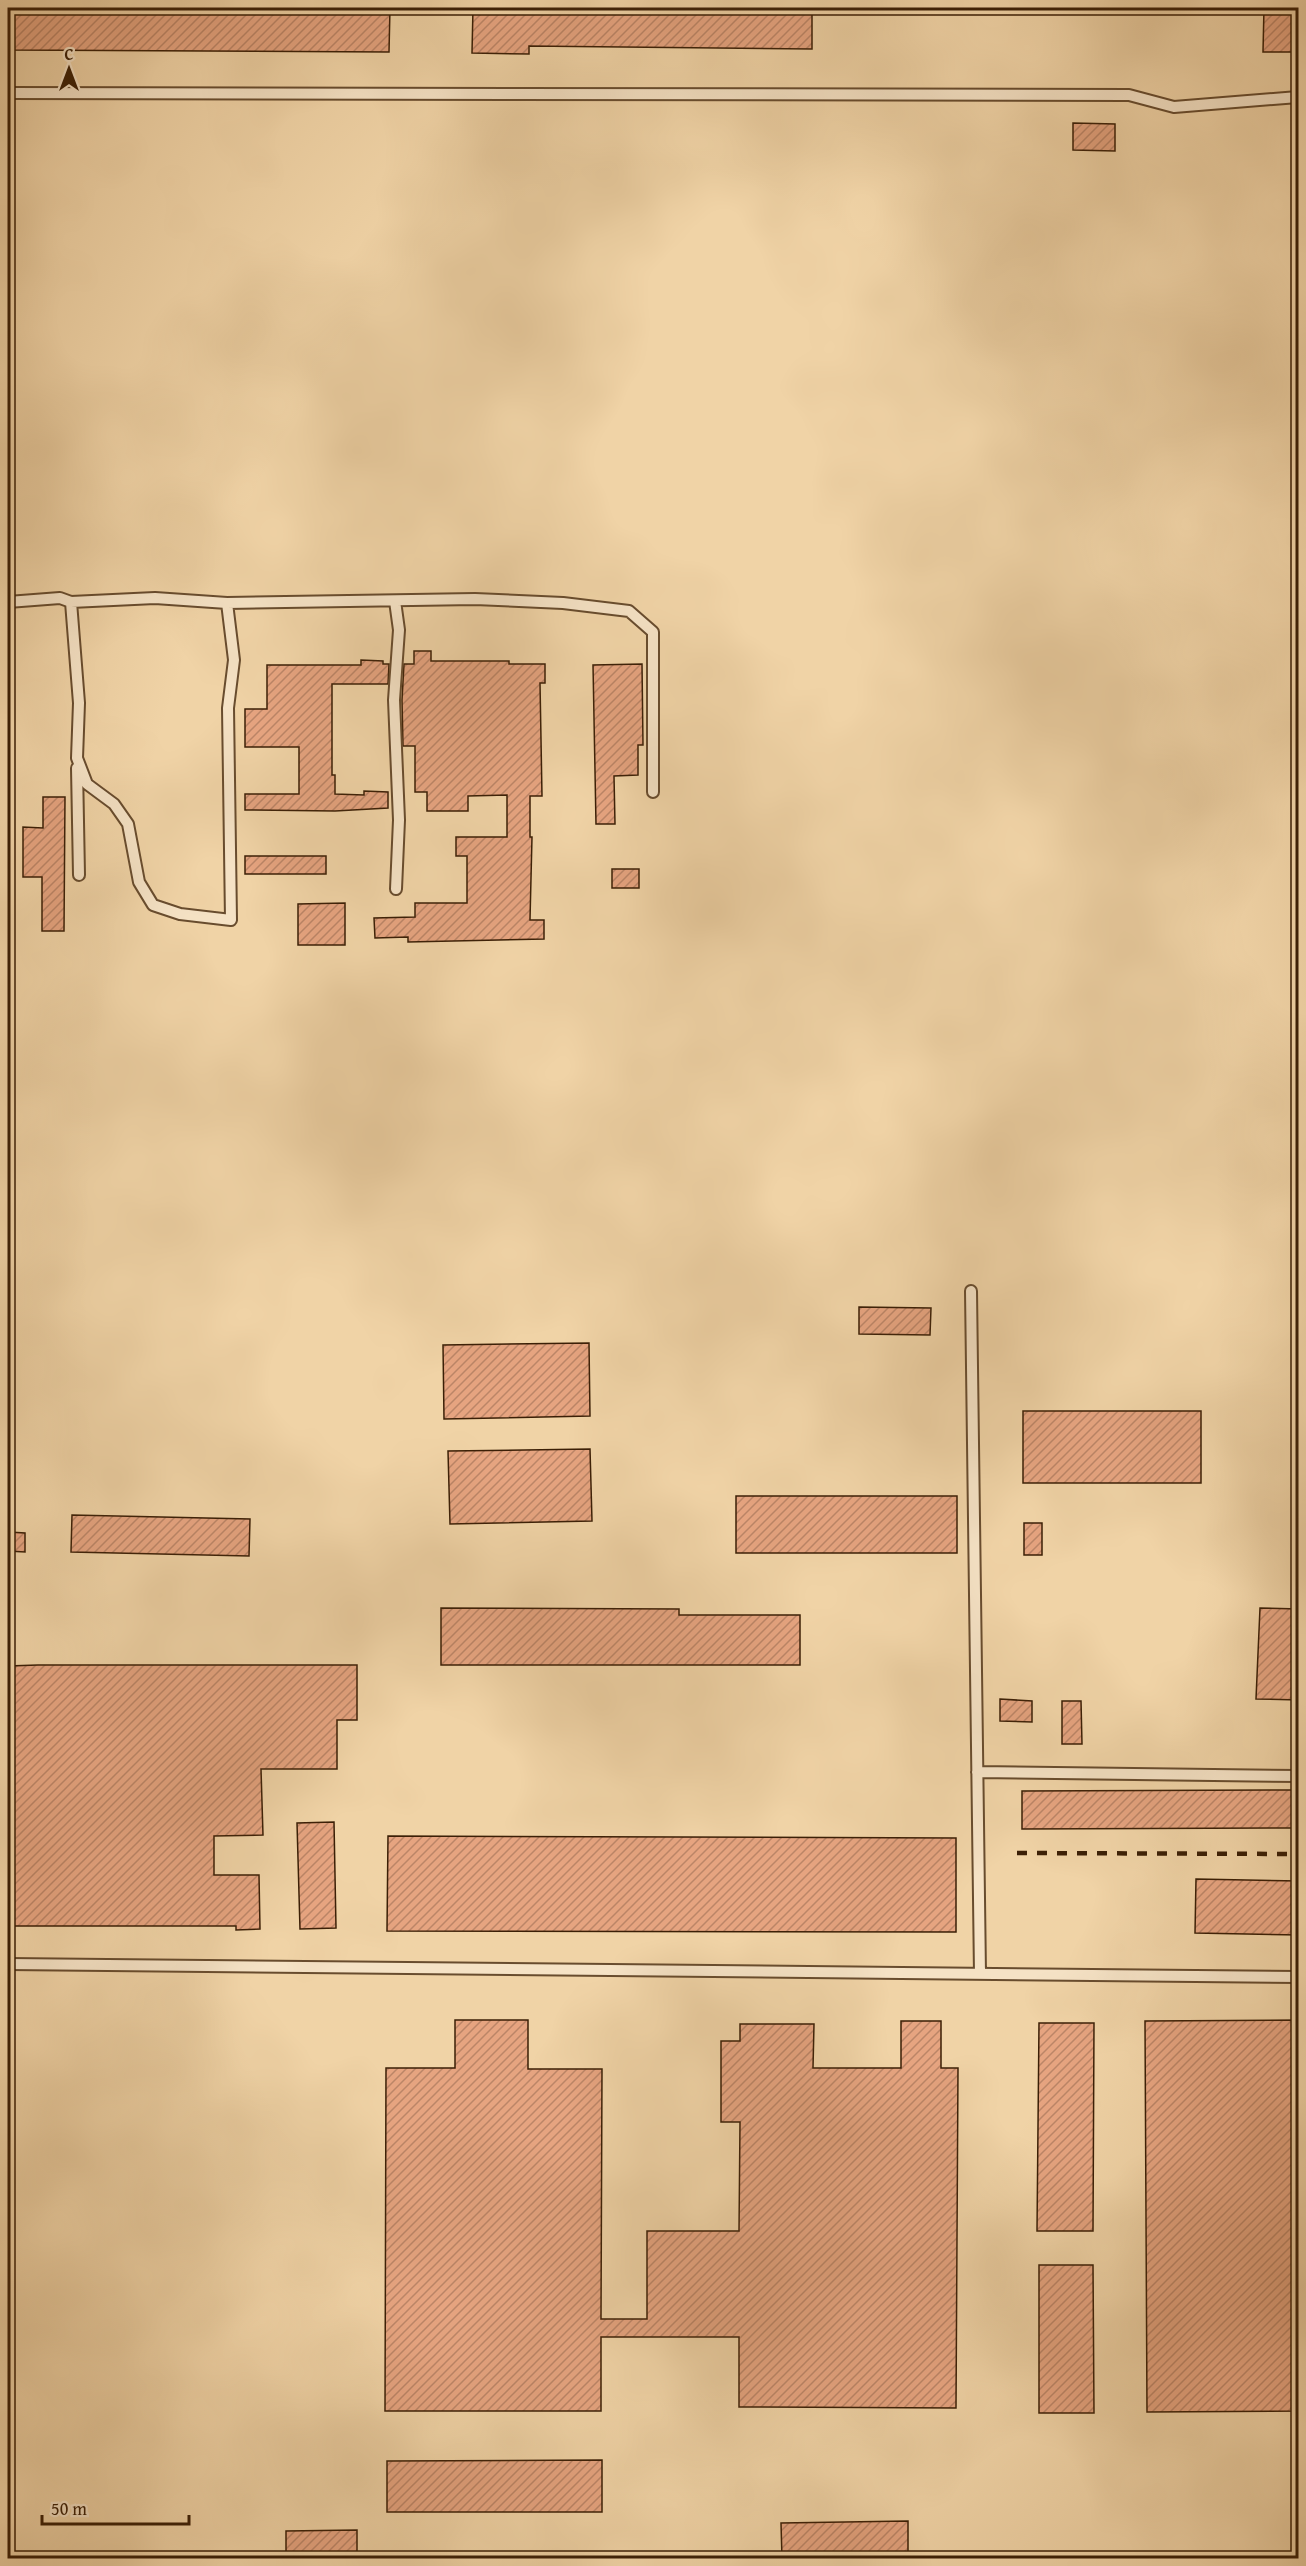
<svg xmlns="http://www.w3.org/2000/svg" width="1306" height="2566" font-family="'Gentium Book Plus',serif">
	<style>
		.building { fill: url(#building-hatch); stroke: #3b1f06; stroke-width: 1.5 }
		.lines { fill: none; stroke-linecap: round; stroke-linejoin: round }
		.lane-casing { stroke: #684c2e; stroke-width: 14 }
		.lane { stroke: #f5e2c5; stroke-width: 10 }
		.rail { stroke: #3b1f06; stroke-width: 4.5; stroke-dasharray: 10 10; stroke-linecap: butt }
	</style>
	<defs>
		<pattern id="building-hatch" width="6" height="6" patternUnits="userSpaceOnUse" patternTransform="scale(1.5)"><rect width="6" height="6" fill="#e6a480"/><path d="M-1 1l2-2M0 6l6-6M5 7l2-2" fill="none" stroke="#bc8567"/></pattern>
	</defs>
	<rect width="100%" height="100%" fill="#f0d3a6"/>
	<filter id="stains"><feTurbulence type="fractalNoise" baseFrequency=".00333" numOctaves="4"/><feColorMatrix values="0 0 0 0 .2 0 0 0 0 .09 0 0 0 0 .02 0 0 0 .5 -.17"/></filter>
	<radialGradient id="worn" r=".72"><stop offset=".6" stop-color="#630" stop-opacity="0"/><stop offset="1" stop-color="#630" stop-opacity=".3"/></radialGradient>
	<path class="building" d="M 8,8 L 390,8 L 389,52 L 8,50 Z
		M 473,8 L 812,8 L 812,49 L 529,46 L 529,54 L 472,53 Z
		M 1264,8 L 1299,8 L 1299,52 L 1263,52 Z
		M 1073,123 L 1115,124 L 1115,151 L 1073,150 Z
		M 414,651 L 431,651 L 431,661 L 509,661 L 509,664 L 545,664 L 545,683 L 540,683 L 542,796 L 530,796 L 530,837 L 532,837 L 530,920 L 544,920 L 544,939 L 408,942 L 408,937 L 375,938 L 374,918 L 415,917 L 415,903 L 467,903 L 467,856 L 456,856 L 456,837 L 507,837 L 507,795 L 468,796 L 468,811 L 427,811 L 427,792 L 415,792 L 415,746 L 403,746 L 402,700 L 404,664 L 414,664 Z
		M 361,660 L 383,661 L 383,664 L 389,664 L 388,684 L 332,684 L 332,775 L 335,775 L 335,794 L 364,795 L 364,791 L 388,792 L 388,808 L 335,811 L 245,810 L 245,794 L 299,794 L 299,747 L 245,747 L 245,709 L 267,709 L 267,665 L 361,665 Z
		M 642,664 L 643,745 L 638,745 L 638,775 L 614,776 L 615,824 L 596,824 L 593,665 Z
		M 43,797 L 65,797 L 64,931 L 42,931 L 42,877 L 23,877 L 23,827 L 43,828 Z
		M 245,856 L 326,856 L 326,874 L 245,874 Z
		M 612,869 L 639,869 L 639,888 L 612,888 Z
		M 345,903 L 345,945 L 298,945 L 298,904 Z
		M 859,1307 L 931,1308 L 930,1335 L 859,1334 Z
		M 589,1343 L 590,1416 L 444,1419 L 443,1345 Z
		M 1023,1411 L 1201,1411 L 1201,1483 L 1023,1483 Z
		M 590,1449 L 592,1521 L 450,1524 L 448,1451 Z
		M 736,1496 L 957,1496 L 957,1553 L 736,1553 Z
		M 72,1515 L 250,1519 L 249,1556 L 71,1552 Z
		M 1024,1523 L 1042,1523 L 1042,1555 L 1024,1555 Z
		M 8,1532 L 25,1533 L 25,1552 L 8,1551 Z
		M 441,1608 L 679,1609 L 679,1615 L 800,1615 L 800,1665 L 441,1665 Z
		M 1260,1608 L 1299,1609 L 1299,1700 L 1256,1699 Z
		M 38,1665 L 357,1665 L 357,1720 L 337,1720 L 337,1769 L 261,1769 L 263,1835 L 214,1836 L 214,1875 L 259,1875 L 260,1929 L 236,1930 L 236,1926 L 8,1926 L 8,1666 Z
		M 1000,1699 L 1032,1701 L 1032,1722 L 1000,1721 Z
		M 1062,1701 L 1081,1701 L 1082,1744 L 1062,1744 Z
		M 1299,1790 L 1299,1828 L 1022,1829 L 1022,1791 Z
		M 334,1822 L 336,1928 L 300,1929 L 297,1823 Z
		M 388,1836 L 956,1838 L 956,1932 L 387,1931 Z
		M 1196,1879 L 1299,1881 L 1299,1935 L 1195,1933 Z
		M 455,2020 L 528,2020 L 528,2069 L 602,2069 L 601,2319 L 647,2319 L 647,2231 L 739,2231 L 740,2122 L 721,2122 L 721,2041 L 740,2041 L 740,2024 L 814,2024 L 813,2068 L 901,2068 L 901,2021 L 941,2021 L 941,2068 L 958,2068 L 956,2408 L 739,2407 L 739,2337 L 601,2337 L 601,2411 L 385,2411 L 386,2068 L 455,2068 Z
		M 1299,2020 L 1299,2411 L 1147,2412 L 1145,2021 Z
		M 1039,2023 L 1094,2023 L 1093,2231 L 1037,2231 Z
		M 1039,2265 L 1093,2265 L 1094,2413 L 1039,2413 Z
		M 602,2460 L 602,2512 L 387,2512 L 387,2461 Z
		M 908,2521 L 908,2559 L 782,2559 L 781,2523 Z
		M 357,2530 L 357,2559 L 286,2559 L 286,2531 Z"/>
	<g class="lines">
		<defs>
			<path id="lane" d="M 8,93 L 1129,95 L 1174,107 L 1298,97
				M 395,601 L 399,630 L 394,700 L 399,820 L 396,889
				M 8,602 L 60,598 L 71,602 L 155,598 L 227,603 L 475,599 L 563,603 L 629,611 L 653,632 L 653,792
				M 71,602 L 79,703 L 77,758 L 87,784 L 114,804 L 128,824 L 139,882 L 153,905 L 180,914 L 231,920 L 228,708 L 234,660 L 227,603
				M 77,768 L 79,875
				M 971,1291 L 980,1974
				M 977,1772 L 1298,1776
				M 8,1964 L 1298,1977"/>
		</defs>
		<use href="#lane" class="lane-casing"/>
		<use href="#lane" class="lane"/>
		<path class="rail" d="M 1017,1853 L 1298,1854"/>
	</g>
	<rect width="1306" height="2566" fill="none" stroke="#f0d3a6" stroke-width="30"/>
	<rect x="9" y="9" width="1288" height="2548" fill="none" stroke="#3b1f06" stroke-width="3"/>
	<rect x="15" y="15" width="1276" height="2536" fill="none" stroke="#3b1f06" stroke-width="1.5"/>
	<g transform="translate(69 69)" stroke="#f5e2c5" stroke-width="4.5" paint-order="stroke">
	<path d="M0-4.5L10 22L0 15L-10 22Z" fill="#3b1f06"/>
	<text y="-9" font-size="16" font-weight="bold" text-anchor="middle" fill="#3b1f06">С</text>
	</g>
	<path d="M42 2515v9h147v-9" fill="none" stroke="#3b1f06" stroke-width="3"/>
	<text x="51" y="2515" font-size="18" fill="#3b1f06" stroke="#f5e2c5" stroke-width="4.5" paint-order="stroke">50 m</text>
	<rect width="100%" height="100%" filter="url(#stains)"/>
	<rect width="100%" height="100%" fill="url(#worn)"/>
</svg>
